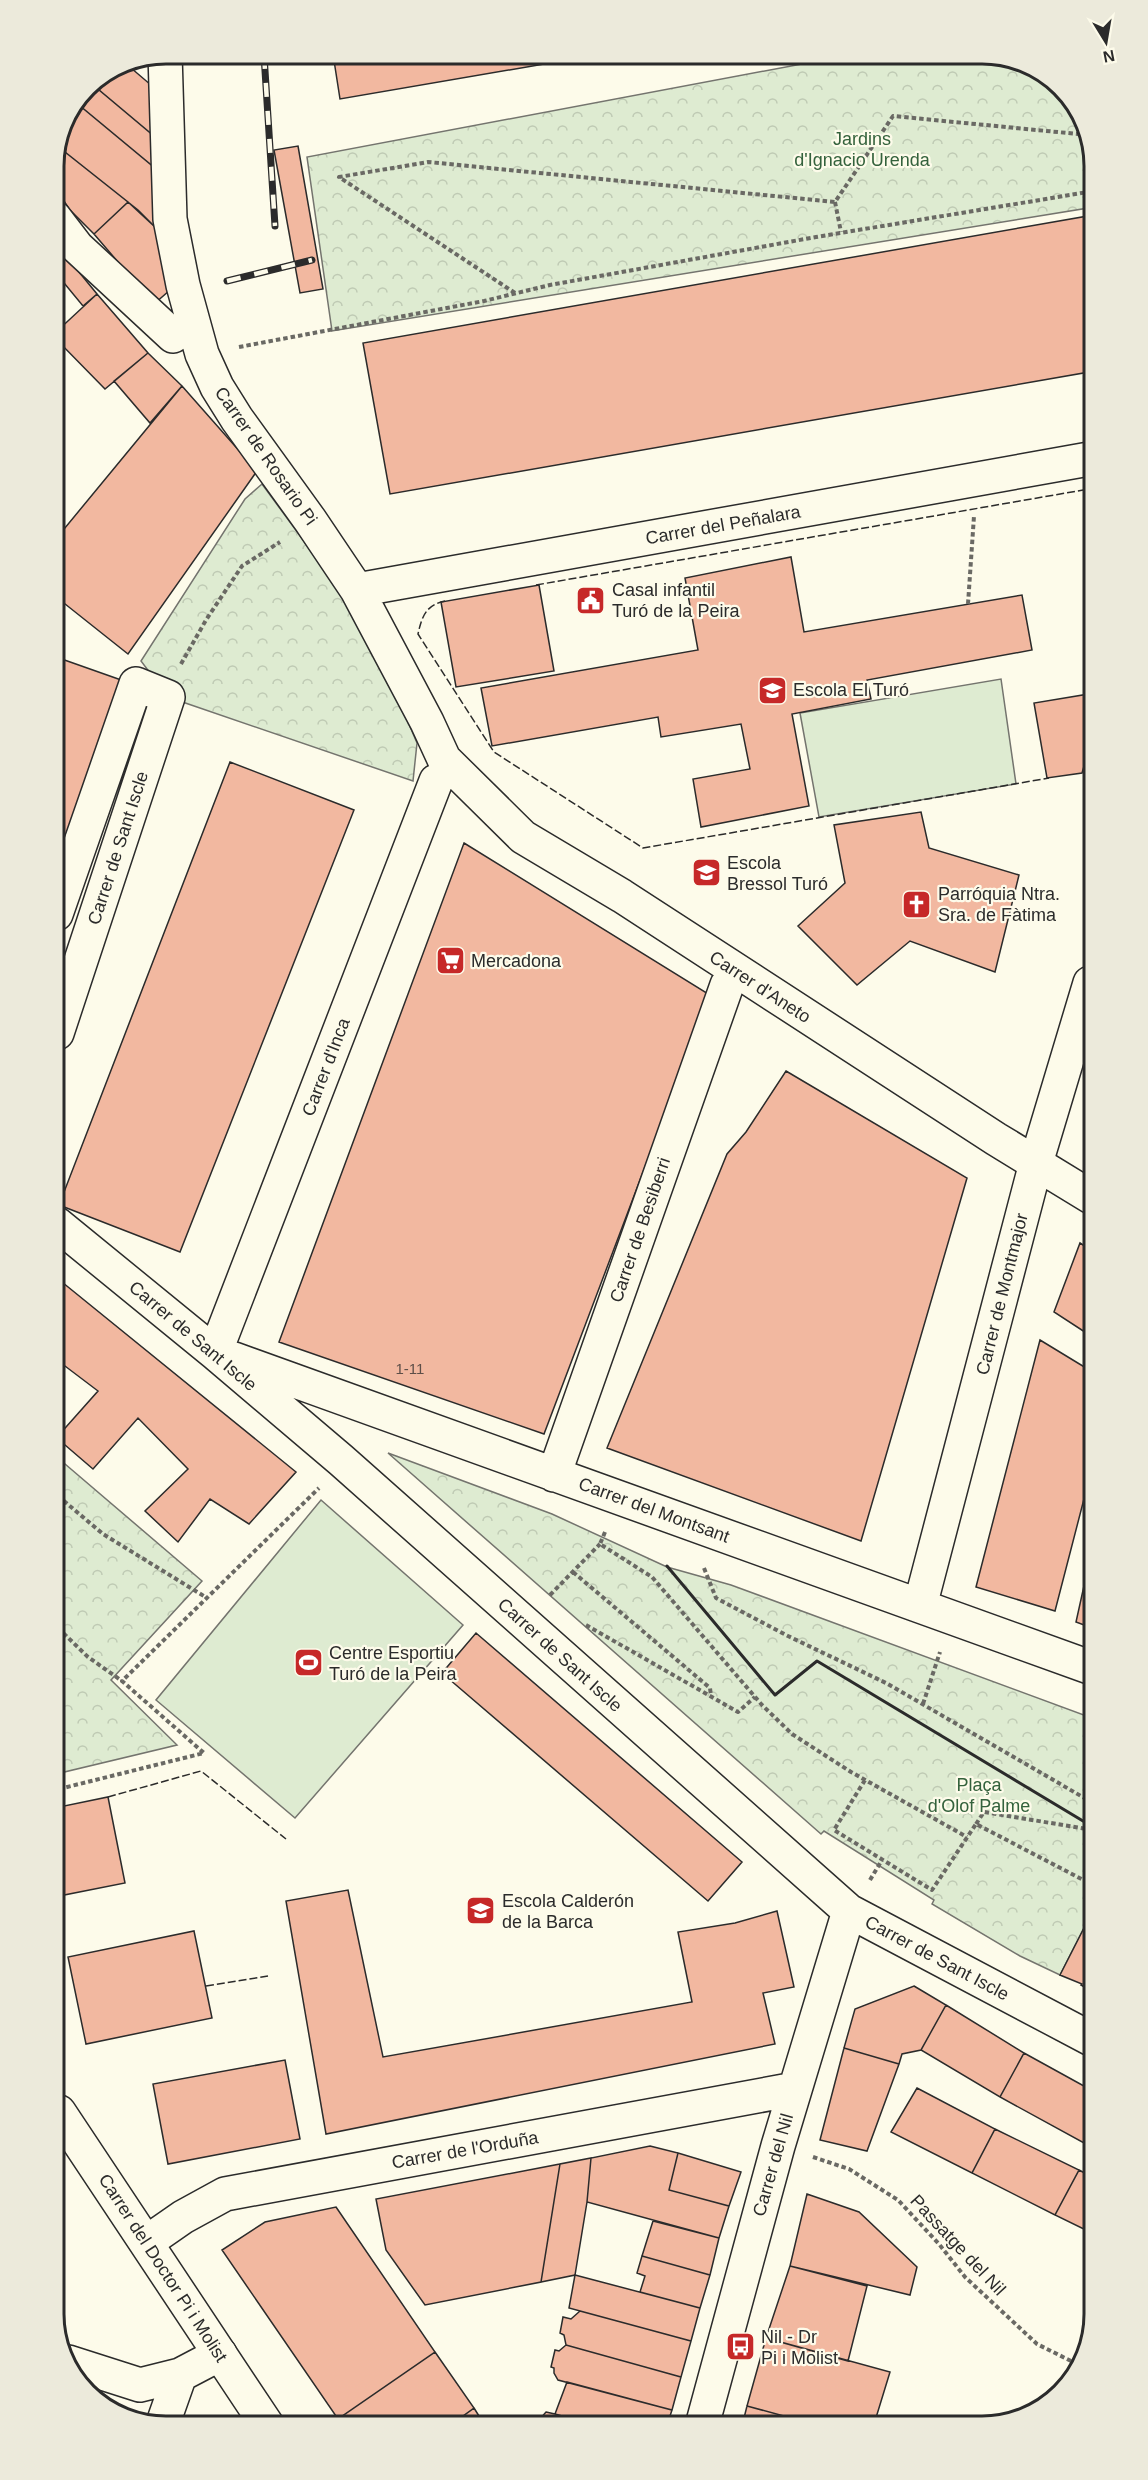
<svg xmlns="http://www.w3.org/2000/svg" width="1148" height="2480" font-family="Helvetica,sans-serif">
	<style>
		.grass { fill: #deebd1; stroke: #74746e; stroke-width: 1.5 }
		.forest { fill: url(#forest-crowns); stroke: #74746e; stroke-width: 1.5 }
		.building { fill: #f2b8a0; stroke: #2b2b2b; stroke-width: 1.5 }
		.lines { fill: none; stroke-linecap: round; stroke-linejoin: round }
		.street-casing { stroke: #2b2b2b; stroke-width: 36 }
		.secondary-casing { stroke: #2b2b2b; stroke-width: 36 }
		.path { stroke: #6a6964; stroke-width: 4; stroke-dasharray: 4.5 3; stroke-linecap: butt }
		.street { stroke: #fdfbea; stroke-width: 33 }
		.secondary { stroke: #fdfbea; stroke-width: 33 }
		.rail-casing { stroke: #2b2b2b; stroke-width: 7 }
		.rail { stroke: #fdfbea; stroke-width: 4.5; stroke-dasharray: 14; stroke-linecap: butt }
		.fence { stroke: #2b2b2b; stroke-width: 1.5; stroke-dasharray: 8 3; stroke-linecap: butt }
		.wall { stroke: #2b2b2b; stroke-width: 3 }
		.labels { text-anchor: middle; stroke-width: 4.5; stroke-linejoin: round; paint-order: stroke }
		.number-label { font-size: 15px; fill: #5d4e48 }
		.park-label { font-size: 18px; fill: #34623c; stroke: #fdfbea }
		.street-label { font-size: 18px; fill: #2b2b2b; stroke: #fdfbea }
		.poi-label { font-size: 18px; fill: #2b2b2b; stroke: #fdfbea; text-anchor: start }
		.rim { fill: none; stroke: #2b2b2b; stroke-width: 3 }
	</style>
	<defs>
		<pattern id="forest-crowns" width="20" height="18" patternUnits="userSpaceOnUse" patternTransform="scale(1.5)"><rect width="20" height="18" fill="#deebd1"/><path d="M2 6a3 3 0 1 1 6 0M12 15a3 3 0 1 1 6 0" fill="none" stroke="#bfcab4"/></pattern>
	</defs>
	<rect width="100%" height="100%" fill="#fdfbea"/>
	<path class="grass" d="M 1001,679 L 1016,784 L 819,817 L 800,713 Z
		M 321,1500 L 463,1625 L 295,1818 L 156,1700 Z"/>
	<path class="forest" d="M 855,54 L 989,54 L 1050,77 L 1088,130 L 1088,208 L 332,331 L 307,157 Z
		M 262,484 L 331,578 L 387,673 L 417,743 L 413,781 L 168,697 L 141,661 L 245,499 Z
		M 388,1453 L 552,1514 L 667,1567 L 731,1585 L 1092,1718 L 1093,1930 L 1085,1926 L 1060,1975 L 1020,1956 L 932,1904 L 934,1900 L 824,1831 L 821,1834 Z
		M 58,1458 L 202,1581 L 111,1680 L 177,1745 L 60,1773 L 59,1770 Z"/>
	<path class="building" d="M 333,54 L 602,54 L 340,99 Z
		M 124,62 L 151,85 L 154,136 L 92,84 Z
		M 92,84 L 154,136 L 155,168 L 79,105 L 87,87 Z
		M 79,105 L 155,168 L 156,228 L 138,210 L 60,148 Z
		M 298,146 L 323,289 L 300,293 L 274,150 Z
		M 60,148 L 128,202 L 94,234 L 69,209 L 54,185 L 54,159 Z
		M 128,202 L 156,228 L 170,290 L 154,304 L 94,234 Z
		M 1088,216 L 1089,372 L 390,494 L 363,343 Z
		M 56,244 L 97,294 L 83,306 L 55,272 Z
		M 97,294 L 148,353 L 105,389 L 55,338 L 55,333 Z
		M 148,353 L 182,386 L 150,423 L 114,381 Z
		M 182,386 L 257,471 L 128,654 L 55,596 L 55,540 Z
		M 791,557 L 804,632 L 1022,595 L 1032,650 L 867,680 L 871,699 L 792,714 L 809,806 L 701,827 L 693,779 L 750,769 L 741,724 L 661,737 L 658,717 L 492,746 L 481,688 L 698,650 L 685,578 Z
		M 539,585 L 554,671 L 456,687 L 441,602 Z
		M 56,657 L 124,681 L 56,870 Z
		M 1089,694 L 1090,746 L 1082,773 L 1047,778 L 1034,703 Z
		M 230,762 L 354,810 L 180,1252 L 59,1205 Z
		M 921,812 L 929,848 L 1019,875 L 995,972 L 910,941 L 857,985 L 798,926 L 845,883 L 834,825 Z
		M 464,843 L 710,995 L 544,1434 L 279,1342 Z
		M 786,1071 L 967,1178 L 861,1541 L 607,1448 L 727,1154 L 746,1132 Z
		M 1080,1243 L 1091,1250 L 1091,1336 L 1054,1312 Z
		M 57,1278 L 296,1472 L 249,1524 L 210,1499 L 178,1542 L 145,1511 L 188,1469 L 138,1418 L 93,1469 L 58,1439 L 58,1436 L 98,1391 L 57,1360 Z
		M 1040,1340 L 1091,1371 L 1092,1468 L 1055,1611 L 976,1587 Z
		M 1091,1554 L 1092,1554 L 1092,1628 L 1076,1622 Z
		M 476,1633 L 742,1862 L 708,1901 L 442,1673 Z
		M 108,1797 L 125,1883 L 59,1896 L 59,1807 Z
		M 348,1890 L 383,2057 L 692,2002 L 678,1932 L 735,1923 L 777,1911 L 794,1987 L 763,1993 L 775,2044 L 326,2134 L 286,1901 Z
		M 1085,1926 L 1093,1930 L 1093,1992 L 1081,1985 L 1082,1984 L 1060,1975 Z
		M 194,1931 L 212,2018 L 86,2044 L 68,1957 Z
		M 914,1986 L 946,2005 L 921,2050 L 902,2054 L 899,2064 L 844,2048 L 855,2009 Z
		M 946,2005 L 1024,2053 L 1000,2097 L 921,2050 Z
		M 844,2048 L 899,2064 L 867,2151 L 820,2140 Z
		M 1024,2053 L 1093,2091 L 1093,2126 L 1084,2143 L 1000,2097 Z
		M 285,2060 L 300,2139 L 168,2164 L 153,2084 Z
		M 917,2088 L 995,2129 L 972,2173 L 891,2132 Z
		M 995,2129 L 1079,2170 L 1055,2215 L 972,2173 Z
		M 650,2146 L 678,2153 L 669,2190 L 729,2206 L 719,2238 L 587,2202 L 591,2158 Z
		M 678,2153 L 741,2172 L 729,2206 L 669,2190 Z
		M 591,2158 L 587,2202 L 575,2275 L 541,2282 L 560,2164 Z
		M 560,2164 L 541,2282 L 425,2305 L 386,2250 L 376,2199 Z
		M 1079,2170 L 1094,2178 L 1094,2234 L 1055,2215 Z
		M 807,2194 L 859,2212 L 917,2267 L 910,2295 L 790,2266 Z
		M 336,2207 L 435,2352 L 338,2419 L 222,2250 L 265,2222 Z
		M 653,2221 L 719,2238 L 710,2275 L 642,2256 Z
		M 642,2256 L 710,2275 L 700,2308 L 640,2292 L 645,2276 L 637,2273 Z
		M 790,2266 L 867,2286 L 848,2361 L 766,2338 Z
		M 575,2275 L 700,2308 L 691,2341 L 569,2308 Z
		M 580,2311 L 691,2341 L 681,2377 L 566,2345 L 564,2335 L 560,2333 L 563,2317 L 571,2319 Z
		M 766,2338 L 890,2372 L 875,2421 L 802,2421 L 747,2406 Z
		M 566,2345 L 681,2377 L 672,2410 L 558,2380 L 554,2373 L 554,2368 L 551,2367 L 555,2350 L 559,2351 Z
		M 435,2352 L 474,2408 L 452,2424 L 341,2424 L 338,2419 Z
		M 567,2382 L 672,2410 L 668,2422 L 587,2423 L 555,2414 Z
		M 747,2406 L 802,2421 L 743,2422 Z
		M 474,2408 L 484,2424 L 452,2424 Z
		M 546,2412 L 555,2414 L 587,2423 L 533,2423 L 534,2419 L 539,2420 Z"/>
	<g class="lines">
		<defs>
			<path id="street" d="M 165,54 L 170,219 L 183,285 L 202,354 L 217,387 L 237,419 L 310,520 L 357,590 L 427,722 L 444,759 L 523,837 L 622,896 L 996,1139 L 1091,1197
				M 54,217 L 77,247 L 173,336
				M 357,590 L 1089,459
				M 56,914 L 136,684 L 168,697 L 57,1033
				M 57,1224 L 215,1353 L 341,1460 L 849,1911 L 1093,2040
				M 215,1353 L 436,781
				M 234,1359 L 1092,1668
				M 554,1475 L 727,985
				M 920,1606 L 1036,1163 L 1090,983
				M 147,2242 L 183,2217 L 225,2194 L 795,2089
				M 68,2362 L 140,2385 L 180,2375 L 220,2354
				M 703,2422 L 778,2146 L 849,1911
				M 162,2426 L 180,2375"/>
			<path id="secondary" d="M 59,2112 L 267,2425"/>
		</defs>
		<use href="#street" class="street-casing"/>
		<use href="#secondary" class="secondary-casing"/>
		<path class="path" d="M 835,202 L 841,232
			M 515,293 L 339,177 L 428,162 L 835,202 L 893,116 L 1088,135
			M 239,347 L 484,301 L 550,285 L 816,237 L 1088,192
			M 968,604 L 974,516
			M 181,664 L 206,620 L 242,566 L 280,542
			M 58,1496 L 103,1534 L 207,1598
			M 605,1532 L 600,1544 L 652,1577 L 762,1705 L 792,1734 L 851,1772 L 967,1837
			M 704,1568 L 716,1598 L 788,1636 L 886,1683 L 1093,1803
			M 573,1572 L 710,1688 L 711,1696
			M 550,1595 L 600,1544
			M 586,1625 L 738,1712 L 755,1697
			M 58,1628 L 88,1657 L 122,1681
			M 923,1704 L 940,1652
			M 58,1736 L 61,1744 L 58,1740
			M 865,1780 L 834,1830 L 932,1890 L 976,1824 L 1093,1885
			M 59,1789 L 204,1753 L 122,1681 L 319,1488
			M 976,1824 L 984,1812 L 1093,1830
			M 870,1880 L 882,1860
			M 813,2157 L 849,2169 L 898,2200 L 939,2244 L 965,2277 L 1037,2344 L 1077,2364"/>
		<use href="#street" class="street"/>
		<use href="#secondary" class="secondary"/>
		<defs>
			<path id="rail" d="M 264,55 L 275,226
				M 227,281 L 312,260"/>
		</defs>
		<use href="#rail" class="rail-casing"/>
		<use href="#rail" class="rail"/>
		<path class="fence" d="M 536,585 L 1089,489
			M 445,601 C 426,605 422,616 418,634 L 494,752 L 643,848 L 1049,778
			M 108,1797 L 201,1771 L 286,1839
			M 206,1986 L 268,1976"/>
		<path class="wall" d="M 667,1566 L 775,1695 L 817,1661 L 1093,1827"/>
	</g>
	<defs>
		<symbol id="civic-square" viewBox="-11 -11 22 22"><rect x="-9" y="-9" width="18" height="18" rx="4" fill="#c62828" stroke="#fdfbea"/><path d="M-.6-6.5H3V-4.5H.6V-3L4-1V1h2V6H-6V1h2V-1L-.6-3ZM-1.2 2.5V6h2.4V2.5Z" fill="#fff"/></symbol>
		<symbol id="school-square" viewBox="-11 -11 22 22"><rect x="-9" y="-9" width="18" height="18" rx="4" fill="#c62828" stroke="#fdfbea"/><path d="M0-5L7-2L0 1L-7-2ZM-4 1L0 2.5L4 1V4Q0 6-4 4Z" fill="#fff"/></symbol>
		<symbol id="church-square" viewBox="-11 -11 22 22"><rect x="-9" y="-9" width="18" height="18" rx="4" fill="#c62828" stroke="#fdfbea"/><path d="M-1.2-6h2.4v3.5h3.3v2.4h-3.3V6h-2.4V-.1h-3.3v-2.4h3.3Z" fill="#fff"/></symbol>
		<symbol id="supermarket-square" viewBox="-11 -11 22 22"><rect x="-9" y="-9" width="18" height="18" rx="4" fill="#c62828" stroke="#fdfbea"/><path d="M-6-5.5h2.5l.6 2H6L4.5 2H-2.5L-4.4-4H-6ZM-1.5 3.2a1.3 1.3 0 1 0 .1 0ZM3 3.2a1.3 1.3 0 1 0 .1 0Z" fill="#fff"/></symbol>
		<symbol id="stadium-square" viewBox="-11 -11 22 22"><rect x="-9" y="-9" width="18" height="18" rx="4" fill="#c62828" stroke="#fdfbea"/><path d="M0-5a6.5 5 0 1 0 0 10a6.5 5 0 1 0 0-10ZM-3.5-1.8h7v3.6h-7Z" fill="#fff"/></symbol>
		<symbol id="bus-square" viewBox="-11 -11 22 22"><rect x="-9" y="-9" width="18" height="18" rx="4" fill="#c62828" stroke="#fdfbea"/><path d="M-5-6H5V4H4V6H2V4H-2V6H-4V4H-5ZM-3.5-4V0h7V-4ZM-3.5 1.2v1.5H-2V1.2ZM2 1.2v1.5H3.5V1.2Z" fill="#fff"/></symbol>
	</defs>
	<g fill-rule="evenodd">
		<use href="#civic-square" x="574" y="584" width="33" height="33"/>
		<use href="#school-square" x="756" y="674" width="33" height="33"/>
		<use href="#school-square" x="690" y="856" width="33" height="33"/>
		<use href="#church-square" x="900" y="888" width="33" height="33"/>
		<use href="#supermarket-square" x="434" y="944" width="33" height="33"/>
		<use href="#stadium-square" x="292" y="1646" width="33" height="33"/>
		<use href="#school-square" x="464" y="1894" width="33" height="33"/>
		<use href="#bus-square" x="724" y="2330" width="33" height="33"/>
	</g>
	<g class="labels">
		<g class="number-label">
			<text x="410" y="1374">1-11</text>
		</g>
		<g class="park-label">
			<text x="862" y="145">Jardins<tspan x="862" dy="21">d'Ignacio Urenda</tspan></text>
			<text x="979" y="1791">Plaça<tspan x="979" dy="21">d'Olof Palme</tspan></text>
		</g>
		<g class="street-label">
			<text transform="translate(266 456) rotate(55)" y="6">Carrer de Rosario Pi</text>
			<text transform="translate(723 525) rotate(-10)" y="6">Carrer del Peñalara</text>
			<text transform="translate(118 848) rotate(-72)" y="6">Carrer de Sant Iscle</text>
			<text transform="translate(760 987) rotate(33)" y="6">Carrer d'Aneto</text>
			<text transform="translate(326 1067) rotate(-69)" y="6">Carrer d'Inca</text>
			<text transform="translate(640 1230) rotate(-71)" y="6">Carrer de Besiberri</text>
			<text transform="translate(1002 1294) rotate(-76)" y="6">Carrer de Montmajor</text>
			<text transform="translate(193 1336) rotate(40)" y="6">Carrer de Sant Iscle</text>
			<text transform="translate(654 1510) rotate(20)" y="6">Carrer del Montsant</text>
			<text transform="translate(560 1655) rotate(42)" y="6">Carrer de Sant Iscle</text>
			<text transform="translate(937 1958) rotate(28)" y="6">Carrer de Sant Iscle</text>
			<text transform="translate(465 2150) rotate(-10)" y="6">Carrer de l'Orduña</text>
			<text transform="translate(773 2165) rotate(-74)" y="6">Carrer del Nil</text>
			<text transform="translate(958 2245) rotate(47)" y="6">Passatge del Nil</text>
			<text transform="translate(163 2268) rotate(57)" y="6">Carrer del Doctor Pi i Molist</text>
		</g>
		<g class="poi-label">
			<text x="612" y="596">Casal infantil<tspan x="612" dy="21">Turó de la Peira</tspan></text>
			<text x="793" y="696">Escola El Turó</text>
			<text x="727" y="869">Escola<tspan x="727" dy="21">Bressol Turó</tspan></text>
			<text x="938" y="900">Parróquia Ntra.<tspan x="938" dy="21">Sra. de Fàtima</tspan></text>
			<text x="471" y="967">Mercadona</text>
			<text x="329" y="1659">Centre Esportiu<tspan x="329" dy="21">Turó de la Peira</tspan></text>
			<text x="502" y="1907">Escola Calderón<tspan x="502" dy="21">de la Barca</tspan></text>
			<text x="761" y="2343">Nil - Dr<tspan x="761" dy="21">Pi i Molist</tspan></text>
		</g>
	</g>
	<path d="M0 0H1148V2480H0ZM166 64H982A102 102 0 0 1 1084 166V2314A102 102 0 0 1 982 2416H166A102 102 0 0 1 64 2314V166A102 102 0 0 1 166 64Z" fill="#eceadb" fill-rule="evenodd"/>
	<path class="rim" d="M166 64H982A102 102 0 0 1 1084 166V2314A102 102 0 0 1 982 2416H166A102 102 0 0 1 64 2314V166A102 102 0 0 1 166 64Z"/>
	<g transform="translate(1106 42) rotate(169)" stroke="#fdfbea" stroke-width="4.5" paint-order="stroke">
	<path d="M0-4.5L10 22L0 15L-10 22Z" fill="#2b2b2b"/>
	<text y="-9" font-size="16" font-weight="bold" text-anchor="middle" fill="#2b2b2b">N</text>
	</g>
</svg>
